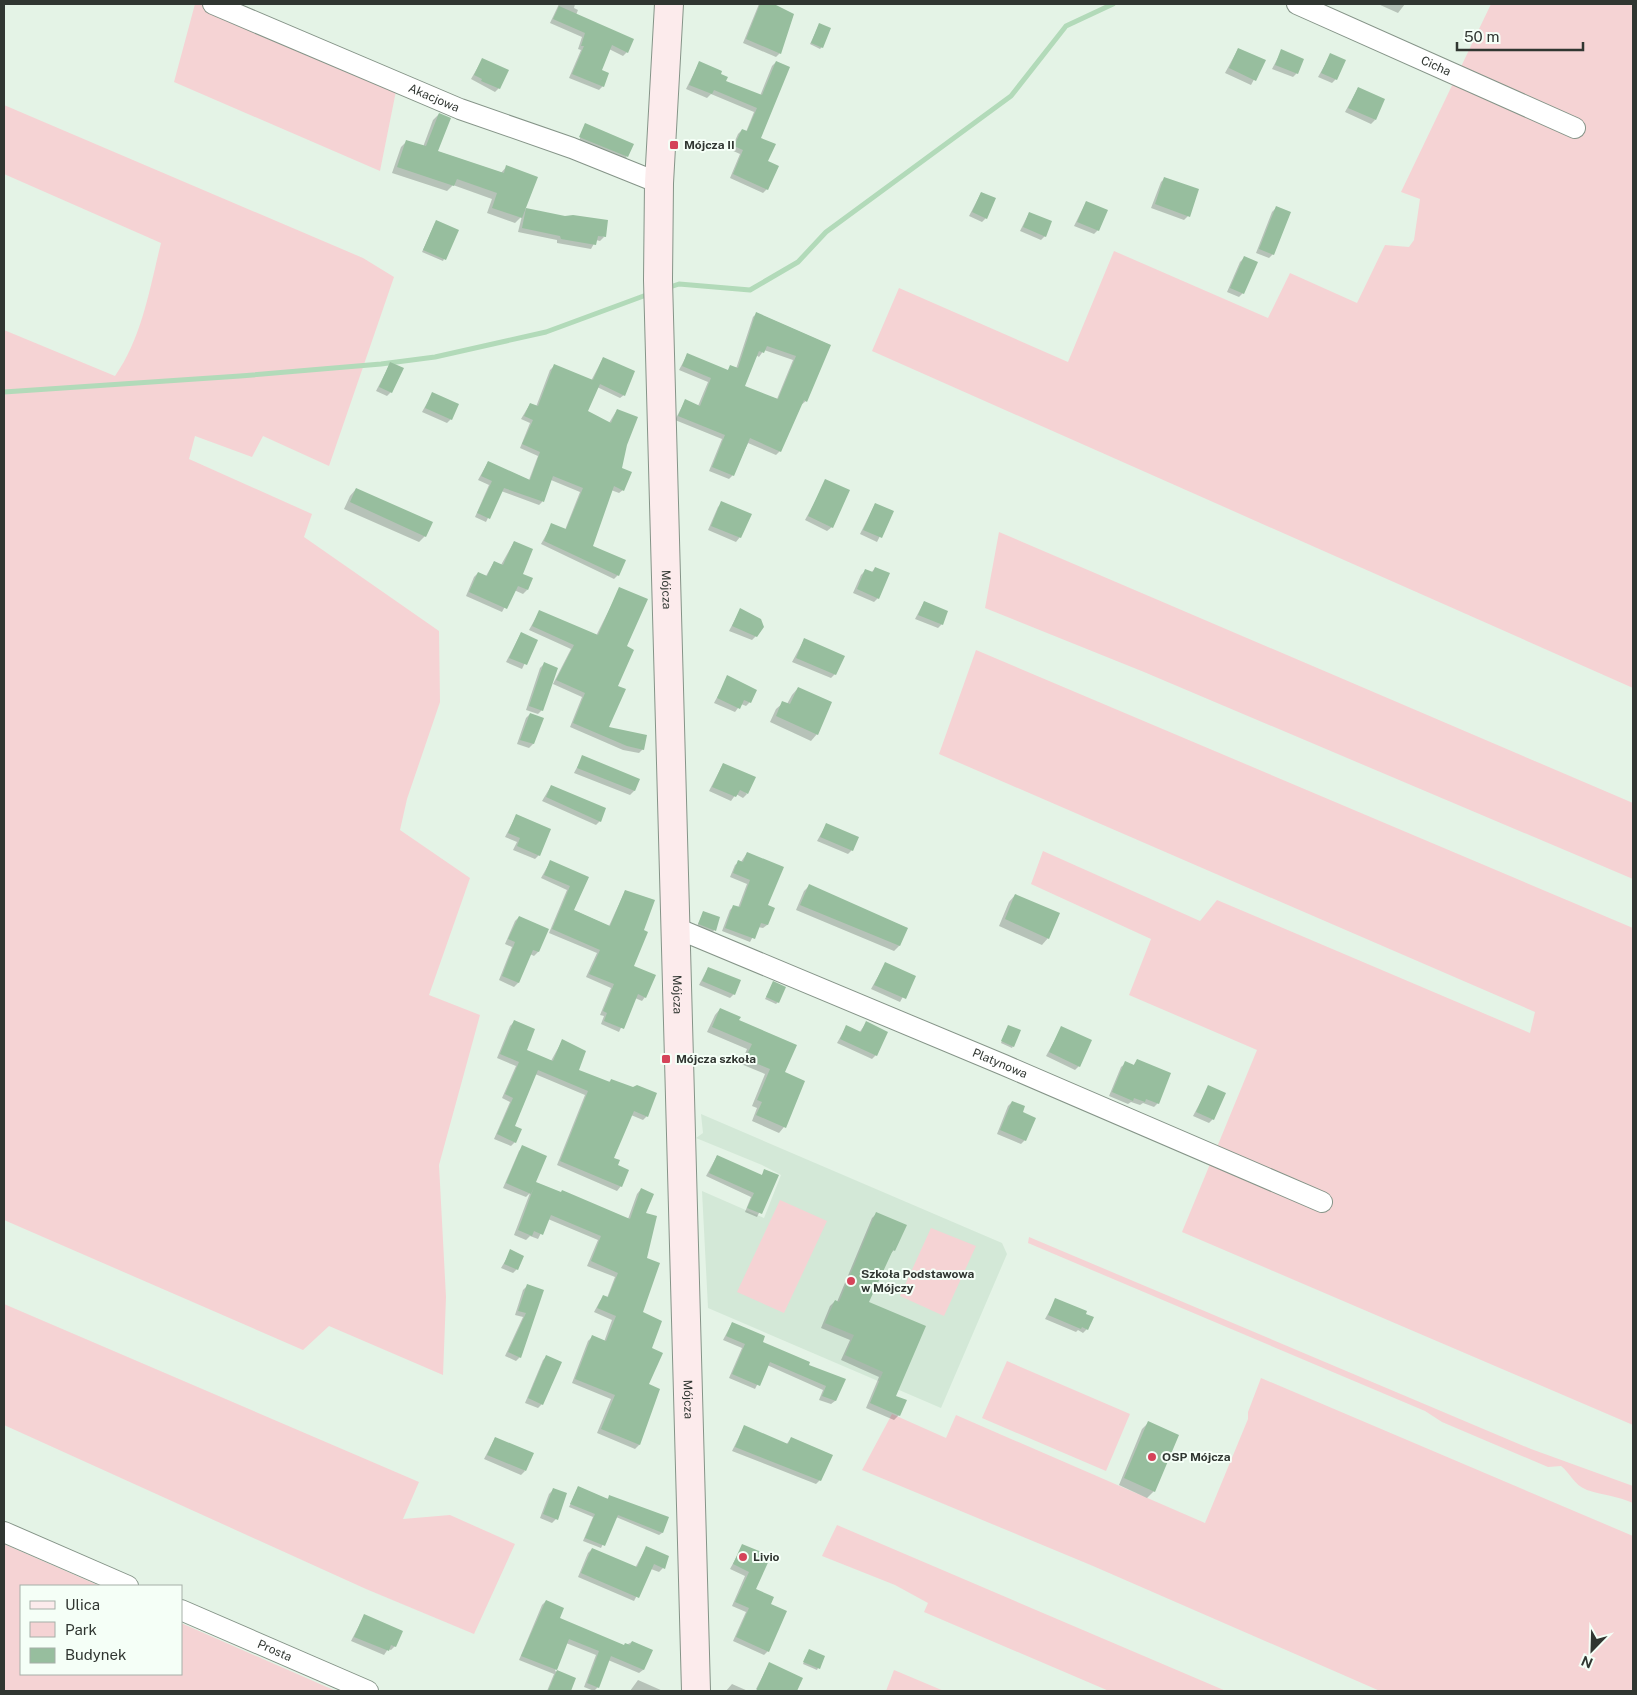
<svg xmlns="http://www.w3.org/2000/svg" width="1637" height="1695" font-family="'Public Sans',sans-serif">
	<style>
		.built { fill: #d3e8d7 }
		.green { fill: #f5d3d4 }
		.shadow { fill: #0003; fill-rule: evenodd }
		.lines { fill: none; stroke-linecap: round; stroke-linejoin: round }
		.stream { stroke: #b2dab9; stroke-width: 5 }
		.building { fill: #97be9e; fill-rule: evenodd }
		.street-casing { stroke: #859488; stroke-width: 22 }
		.secondary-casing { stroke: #859488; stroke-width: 30 }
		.street { stroke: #fff; stroke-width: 20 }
		.secondary { stroke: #fcebec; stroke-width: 28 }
		.poi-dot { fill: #d5445a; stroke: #f5fff7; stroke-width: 2 }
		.labels { text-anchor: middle; stroke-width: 4; stroke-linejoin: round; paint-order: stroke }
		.street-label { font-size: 12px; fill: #303631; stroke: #f5fff7 }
		.poi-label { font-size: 12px; font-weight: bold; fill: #303631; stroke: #f5fff7; text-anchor: start }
	</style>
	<rect width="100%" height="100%" fill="#e4f3e6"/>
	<path class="built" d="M 701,1114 L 1002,1243 L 1007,1254 L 941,1408 L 708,1308 L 702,1191 L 764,1218 L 781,1175 L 762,1165 L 696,1138 L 703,1133 Z"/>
	<path class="green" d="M 195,4 L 213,4 L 398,81 L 380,171 L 174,82 Z
		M 1491,4 L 1633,4 L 1633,688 L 872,351 L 899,288 L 1068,362 L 1114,251 L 1268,318 L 1290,273 L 1357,303 L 1385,245 L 1409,247 L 1414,240 L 1420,199 L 1401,192 Z
		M 4,105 L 363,258 L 394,277 L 329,466 L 263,436 L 252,457 L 195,436 L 189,459 L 312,514 L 304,537 L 439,631 L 440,702 L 407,799 L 400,830 L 470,878 L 429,995 L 480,1015 L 439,1165 L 446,1297 L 443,1375 L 329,1326 L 303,1350 L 4,1220 L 4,330 L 115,376 C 142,338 150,287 161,243 L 4,174 Z
		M 999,532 L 1633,803 L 1633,879 L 1144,672 L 985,608 Z
		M 976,650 L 1633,928 L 1633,1425 L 1182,1232 L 1257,1050 L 1129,995 L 1151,939 L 1031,884 L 1043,851 L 1200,921 L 1217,900 L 1530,1033 L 1535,1012 L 939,754 Z
		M 780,1200 L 827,1221 L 784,1313 L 737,1292 Z
		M 931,1228 L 976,1246 L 944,1316 L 900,1296 Z
		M 1029,1237 L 1531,1449 L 1633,1486 L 1633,1503 C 1618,1496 1602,1495 1587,1490 C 1574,1485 1570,1473 1561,1466 L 1548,1467 L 1442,1422 L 1425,1411 L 1028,1243 Z
		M 4,1304 L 419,1482 L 403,1519 L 450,1515 L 515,1544 L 474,1634 L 366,1589 L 4,1425 Z
		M 1007,1361 L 1130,1414 L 1106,1471 L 982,1418 Z
		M 1261,1378 L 1633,1536 L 1633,1691 L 1380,1691 L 1093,1566 L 862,1470 L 892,1414 L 946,1438 L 956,1415 L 1205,1523 L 1248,1419 L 1248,1412 Z
		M 837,1525 L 1226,1691 L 1109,1691 L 924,1612 L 928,1603 L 895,1585 L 822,1556 Z
		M 4,1544 L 100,1586 L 21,1586 L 21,1674 L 181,1674 L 181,1623 L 336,1691 L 4,1691 Z
		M 894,1670 L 944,1691 L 886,1691 Z"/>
	<path class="shadow" d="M 559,4 L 575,4 L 574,8 L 578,10 L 576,15 L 627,52 L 623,56 L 609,49 L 600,70 L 603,86 L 599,90 L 569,78 L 581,50 L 578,49 L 582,37 L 550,23 Z
		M 759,4 L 770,4 L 793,15 L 780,53 L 776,57 L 743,43 Z
		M 1378,4 L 1405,4 L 1398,13 Z
		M 818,27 L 822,47 L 820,49 L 810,44 Z
		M 1238,49 L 1264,61 L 1251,85 L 1225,73 Z
		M 1282,50 L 1297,73 L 1293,77 L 1272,69 Z
		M 1331,54 L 1336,79 L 1332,83 L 1318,77 Z
		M 482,60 L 499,88 L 495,92 L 471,79 Z
		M 776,62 L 760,138 L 767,162 L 767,189 L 763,193 L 730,178 L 740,154 L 731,150 L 738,134 L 742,130 L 746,132 L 754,112 L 711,94 L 707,98 L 686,89 L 699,63 L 719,74 L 725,82 L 760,96 L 772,66 Z
		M 1358,88 L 1375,120 L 1371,124 L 1345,112 Z
		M 439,114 L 436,151 L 501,173 L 507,166 L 524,209 L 564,217 L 604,237 L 600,241 L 596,240 L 591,249 L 557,243 L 557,240 L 518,232 L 522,216 L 515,223 L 487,213 L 492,199 L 453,185 L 447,191 L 392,173 L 401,147 L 407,141 L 423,147 L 433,120 Z
		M 585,124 L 627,157 L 624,160 L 579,141 Z
		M 1165,178 L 1188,216 L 1184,220 L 1151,208 L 1161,182 Z
		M 981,193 L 986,218 L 982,222 L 969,216 Z
		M 1086,202 L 1098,230 L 1094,234 L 1074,226 Z
		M 1276,208 L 1273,254 L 1269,258 L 1256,253 L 1272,212 Z
		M 1029,213 L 1045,236 L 1041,240 L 1020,231 Z
		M 435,223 L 444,259 L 443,261 L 422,252 Z
		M 1244,258 L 1243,293 L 1239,297 L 1227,292 L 1240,262 Z
		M 757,313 L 830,345 L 806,401 L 801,405 L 780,451 L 776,455 L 748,443 L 733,475 L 729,479 L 709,471 L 722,439 L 675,420 L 685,401 L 698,406 L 708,382 L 679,370 L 687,355 L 727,371 L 731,367 L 736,369 L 753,317 ZM 764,350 L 793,360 L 777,399 L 743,387 L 756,355 L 759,357 Z
		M 603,358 L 624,395 L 620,398 L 597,387 L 586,412 L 609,423 L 617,410 L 626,445 L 621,469 L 623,490 L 619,493 L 611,490 L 591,547 L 618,575 L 614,579 L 541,544 L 552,524 L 565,530 L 580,492 L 551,480 L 542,502 L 539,505 L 501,491 L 486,522 L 475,517 L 489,485 L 478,480 L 488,462 L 529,480 L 538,456 L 520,448 L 530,423 L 521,419 L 530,404 L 536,407 L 550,370 L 554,366 L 591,381 Z
		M 390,364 L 391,392 L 387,396 L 376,391 Z
		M 432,394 L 451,419 L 447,423 L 422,412 Z
		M 826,481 L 832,527 L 827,531 L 805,520 Z
		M 356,489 L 425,536 L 419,542 L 344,509 L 350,496 Z
		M 722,503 L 740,537 L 736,542 L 708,530 L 718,507 Z
		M 875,504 L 892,512 L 877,542 L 860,534 Z
		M 514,542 L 521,574 L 527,590 L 523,594 L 514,590 L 502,612 L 466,596 L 474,577 L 478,573 L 486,576 L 494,562 L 501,565 Z
		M 875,568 L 878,598 L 874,602 L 853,593 L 861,575 L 865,571 L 871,573 Z
		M 620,588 L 625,647 L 607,728 L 643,749 L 639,753 L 623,750 L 570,727 L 582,697 L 553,684 L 571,649 L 529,630 L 539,612 L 596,636 Z
		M 924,602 L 942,624 L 938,628 L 915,619 Z
		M 740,610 L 756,636 L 752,640 L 729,631 Z
		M 521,633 L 536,640 L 522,669 L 506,662 Z
		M 804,640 L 835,674 L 831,678 L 792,662 Z
		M 544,664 L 542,710 L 538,714 L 526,710 L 540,668 Z
		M 728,677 L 750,702 L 746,706 L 741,704 L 735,712 L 714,703 Z
		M 798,688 L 817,734 L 811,741 L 770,722 L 776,709 L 783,703 L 787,704 L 792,695 Z
		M 530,714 L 542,719 L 533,744 L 529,748 L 517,744 L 526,718 Z
		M 583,756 L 638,780 L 634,791 L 630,795 L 574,773 Z
		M 723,764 L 747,794 L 743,798 L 736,794 L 731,801 L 709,791 Z
		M 551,786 L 600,821 L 596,825 L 542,801 Z
		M 516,816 L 550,830 L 539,855 L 535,859 L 513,850 L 517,842 L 505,837 Z
		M 826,825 L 852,850 L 848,854 L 817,841 Z
		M 747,853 L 766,906 L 773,908 L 767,925 L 763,928 L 758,927 L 750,942 L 722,931 L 730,910 L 734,906 L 738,908 L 747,884 L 730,877 L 735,865 L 739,862 L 741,862 Z
		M 550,862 L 588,878 L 573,910 L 609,926 L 625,891 L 642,931 L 633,967 L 645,997 L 642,1001 L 635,998 L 619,1032 L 601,1024 L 604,1016 L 600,1015 L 611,988 L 586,977 L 597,953 L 549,933 L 567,890 L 541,878 Z
		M 809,886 L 907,928 L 899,946 L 894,951 L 796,910 L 804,891 Z
		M 1015,895 L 1048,938 L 1042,945 L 999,926 L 1009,902 Z
		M 704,912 L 714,930 L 713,932 L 697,926 Z
		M 519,917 L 547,929 L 538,952 L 534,956 L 530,954 L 518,983 L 514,987 L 499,980 L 512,947 L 505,944 L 515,921 Z
		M 885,964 L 914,977 L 900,1002 L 871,989 Z
		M 708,968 L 734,994 L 730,998 L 699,985 Z
		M 773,983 L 778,1002 L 776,1004 L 765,999 Z
		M 720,1009 L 738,1021 L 783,1073 L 784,1127 L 779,1133 L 752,1121 L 757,1108 L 752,1106 L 765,1074 L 741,1064 L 747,1049 L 707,1032 L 715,1015 Z
		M 514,1022 L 525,1051 L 551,1061 L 562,1041 L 577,1071 L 608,1083 L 611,1080 L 647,1116 L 643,1120 L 631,1115 L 613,1159 L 621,1186 L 617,1191 L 557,1165 L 585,1095 L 535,1074 L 513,1127 L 515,1142 L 511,1146 L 494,1139 L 510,1102 L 502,1098 L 516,1066 L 497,1058 L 510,1026 Z
		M 866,1023 L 876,1055 L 872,1059 L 837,1043 L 846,1027 L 859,1033 Z
		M 1062,1027 L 1079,1066 L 1075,1070 L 1046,1056 Z
		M 1007,1028 L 1013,1046 L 1012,1048 L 1001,1043 Z
		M 1137,1060 L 1158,1103 L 1154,1107 L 1143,1103 L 1140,1105 L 1131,1102 L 1128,1104 L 1109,1096 L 1121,1067 L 1126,1063 L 1133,1066 Z
		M 1209,1086 L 1213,1119 L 1209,1123 L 1193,1116 Z
		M 1012,1102 L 1021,1113 L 1025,1140 L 1021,1144 L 997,1134 L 1008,1106 Z
		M 523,1147 L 534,1183 L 628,1219 L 637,1194 L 641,1189 L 645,1214 L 645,1259 L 641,1313 L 650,1349 L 639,1445 L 635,1449 L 597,1433 L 611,1399 L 572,1383 L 588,1341 L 592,1337 L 604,1342 L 612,1320 L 594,1312 L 600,1301 L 604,1296 L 607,1298 L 615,1277 L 587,1266 L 598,1240 L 548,1219 L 538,1239 L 530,1236 L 526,1240 L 514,1235 L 530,1193 L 526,1197 L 503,1188 L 519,1151 Z
		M 717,1156 L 761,1176 L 765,1171 L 777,1176 L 757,1217 L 745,1212 L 751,1197 L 706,1176 Z
		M 877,1213 L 894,1250 L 889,1255 L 867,1302 L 899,1415 L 894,1420 L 866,1408 L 879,1377 L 841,1360 L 850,1340 L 821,1328 L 830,1306 L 835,1301 L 837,1302 L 872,1218 Z
		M 511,1251 L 517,1269 L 513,1273 L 501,1268 Z
		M 527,1286 L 542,1291 L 520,1357 L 516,1361 L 505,1356 L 523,1317 L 515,1315 L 523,1290 Z
		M 1056,1299 L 1084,1315 L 1087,1329 L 1083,1333 L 1078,1330 L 1076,1332 L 1045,1319 Z
		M 732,1323 L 761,1343 L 807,1365 L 844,1380 L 835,1401 L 831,1404 L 819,1400 L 823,1390 L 767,1365 L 755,1389 L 729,1378 L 742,1348 L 723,1340 Z
		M 547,1356 L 542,1404 L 538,1408 L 525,1403 L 543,1360 Z
		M 1148,1423 L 1177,1435 L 1154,1491 L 1147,1498 L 1119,1485 L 1142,1429 Z
		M 744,1427 L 786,1445 L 791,1438 L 820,1480 L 816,1484 L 732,1451 Z
		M 495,1438 L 525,1471 L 521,1475 L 484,1459 Z
		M 578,1487 L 607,1499 L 610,1497 L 667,1518 L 662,1533 L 659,1535 L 616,1517 L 601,1548 L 583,1541 L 593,1517 L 569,1507 Z
		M 553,1490 L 556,1519 L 552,1523 L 540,1518 L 549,1494 Z
		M 743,1545 L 754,1590 L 769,1604 L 768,1651 L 764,1655 L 733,1641 L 746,1612 L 732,1606 L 745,1576 L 730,1569 Z
		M 646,1548 L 663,1568 L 659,1572 L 651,1569 L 634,1601 L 578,1577 L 588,1553 L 592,1549 L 635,1568 Z
		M 546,1601 L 558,1619 L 624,1646 L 632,1642 L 651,1651 L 643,1670 L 639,1673 L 608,1660 L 598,1687 L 594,1691 L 584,1687 L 596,1655 L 566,1643 L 555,1671 L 574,1679 L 569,1691 L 547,1691 L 554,1674 L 519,1660 L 542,1605 Z
		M 364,1616 L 395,1646 L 391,1650 L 388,1649 L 384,1655 L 351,1641 Z
		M 808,1652 L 818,1668 L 817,1670 L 803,1664 Z
		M 769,1664 L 802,1678 L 796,1691 L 761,1691 L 756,1689 Z
		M 638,1680 L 663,1691 L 630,1691 Z
		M 732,1684 L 748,1691 L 726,1691 Z"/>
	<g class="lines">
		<path class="stream" d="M 667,288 L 679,284 L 750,290 L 798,262 L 826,232 L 1011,96 L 1066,26 L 1113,4
			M 4,392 L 240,376 L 381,364 L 435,357 L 546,332 L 649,294"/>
	</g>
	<path class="building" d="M 760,4 L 774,4 L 794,14 L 781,54 L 746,39 Z
		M 559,6 L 634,39 L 628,53 L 612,45 L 602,70 L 609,73 L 604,87 L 572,74 L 584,46 L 581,46 L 585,33 L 553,19 Z
		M 819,23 L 831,28 L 823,48 L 811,43 Z
		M 1238,48 L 1266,60 L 1256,81 L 1229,68 Z
		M 1281,49 L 1304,59 L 1298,74 L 1275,65 Z
		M 1330,53 L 1346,60 L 1337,80 L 1321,73 Z
		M 482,58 L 509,70 L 500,89 L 481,81 L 482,79 L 474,75 Z
		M 699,61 L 722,71 L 721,74 L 728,77 L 726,81 L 762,95 L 776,61 L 790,67 L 761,138 L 776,144 L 768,161 L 779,166 L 768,190 L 733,174 L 743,150 L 734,146 L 742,129 L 747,131 L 757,108 L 714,90 L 712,94 L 689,85 Z
		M 1358,87 L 1385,99 L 1376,120 L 1348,108 Z
		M 439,113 L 451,118 L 438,151 L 504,173 L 506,165 L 538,177 L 522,218 L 492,208 L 497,193 L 457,179 L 454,186 L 397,167 L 406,140 L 426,146 Z
		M 585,123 L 634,144 L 628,157 L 579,137 Z
		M 1164,177 L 1199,189 L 1190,217 L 1155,204 Z
		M 981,192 L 996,198 L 987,219 L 972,212 Z
		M 1086,201 L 1108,210 L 1099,231 L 1077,222 Z
		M 1276,206 L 1291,212 L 1274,255 L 1259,249 Z
		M 526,208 L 565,216 L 573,215 L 608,220 L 606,237 L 598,236 L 596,245 L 561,239 L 560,236 L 522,228 Z
		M 1029,212 L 1052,221 L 1046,237 L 1023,227 Z
		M 436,220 L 459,230 L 446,260 L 423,250 Z
		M 1244,256 L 1258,262 L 1244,294 L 1230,288 Z
		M 756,312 L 831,345 L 807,402 L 804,400 L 781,452 L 750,438 L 734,476 L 712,467 L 725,435 L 678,416 L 685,399 L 700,406 L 711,378 L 682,366 L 687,353 L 728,370 L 730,365 L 738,368 ZM 767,346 L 796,356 L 778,399 L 745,386 L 759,351 L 764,353 Z
		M 603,357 L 635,371 L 625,396 L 600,384 L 588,411 L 611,423 L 617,409 L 638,417 L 627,445 L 622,468 L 632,472 L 624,491 L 614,486 L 593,546 L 626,560 L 619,576 L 544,541 L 551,523 L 566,529 L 583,488 L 553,476 L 544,502 L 504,488 L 490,519 L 477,513 L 492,481 L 481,476 L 488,461 L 530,480 L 540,452 L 522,444 L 533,420 L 524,416 L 530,403 L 538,406 L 554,364 L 593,380 Z
		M 390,362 L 404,368 L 392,393 L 379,387 Z
		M 432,392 L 459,404 L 452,420 L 425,408 Z
		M 825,479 L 850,490 L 833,528 L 808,516 Z
		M 356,488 L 433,522 L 426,537 L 350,502 Z
		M 721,501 L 752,514 L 741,538 L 711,526 Z
		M 875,503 L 894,511 L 882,538 L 863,530 Z
		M 514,541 L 533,549 L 523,574 L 533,578 L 528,590 L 518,586 L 507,609 L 469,592 L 478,572 L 487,576 L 494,561 L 503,565 Z
		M 875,567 L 890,573 L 879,599 L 857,589 L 865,569 L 873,572 Z
		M 619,587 L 648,599 L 627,646 L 634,650 L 618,686 L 626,689 L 609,727 L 647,735 L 644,750 L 627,746 L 573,723 L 585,693 L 556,680 L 574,645 L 532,626 L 539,610 L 598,635 Z
		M 924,601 L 948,611 L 943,625 L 918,615 Z
		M 740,608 L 761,619 L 764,627 L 757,637 L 732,626 Z
		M 521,632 L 538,640 L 527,665 L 509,658 Z
		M 804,638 L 845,656 L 836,675 L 796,658 Z
		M 544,662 L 558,668 L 543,711 L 529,706 Z
		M 727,675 L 757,690 L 751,703 L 744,700 L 740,709 L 717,698 Z
		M 798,687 L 832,702 L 818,735 L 776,716 L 782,701 L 790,704 Z
		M 530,713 L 544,718 L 534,744 L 520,740 Z
		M 582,755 L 640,779 L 635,791 L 577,768 Z
		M 723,763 L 756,777 L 748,794 L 740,790 L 736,797 L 712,787 Z
		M 551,785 L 606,808 L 601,822 L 546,797 Z
		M 516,814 L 551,829 L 540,856 L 517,846 L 520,838 L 508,833 Z
		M 826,823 L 859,837 L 853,851 L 820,837 Z
		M 747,852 L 784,867 L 768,905 L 775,908 L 768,925 L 761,923 L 755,939 L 725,928 L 733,905 L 740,907 L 750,880 L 733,873 L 738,860 L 743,862 Z
		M 550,860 L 589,877 L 574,910 L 610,926 L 625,890 L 655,900 L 644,930 L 648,932 L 634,966 L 656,975 L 646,998 L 638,994 L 624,1029 L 604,1021 L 607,1013 L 603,1011 L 614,984 L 589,974 L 600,950 L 552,929 L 570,886 L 544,875 Z
		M 809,884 L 908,928 L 900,946 L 800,905 Z
		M 1015,894 L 1060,913 L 1049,939 L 1005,919 Z
		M 703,911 L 720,917 L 716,931 L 698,924 Z
		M 519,916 L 549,929 L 539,952 L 533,950 L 519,983 L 502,976 L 515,942 L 508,939 Z
		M 885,962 L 916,976 L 906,999 L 874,985 Z
		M 708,967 L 741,980 L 735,995 L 702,981 Z
		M 773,981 L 786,987 L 779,1003 L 766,997 Z
		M 720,1008 L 741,1017 L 739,1020 L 797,1045 L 785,1072 L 805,1081 L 786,1128 L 756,1115 L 762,1102 L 757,1100 L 770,1069 L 745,1059 L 752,1044 L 712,1027 Z
		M 514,1020 L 535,1029 L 527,1050 L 553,1061 L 562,1039 L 586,1051 L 579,1070 L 610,1082 L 611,1079 L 633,1087 L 637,1085 L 657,1093 L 648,1117 L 634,1111 L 614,1158 L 620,1160 L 618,1165 L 629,1170 L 622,1187 L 560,1161 L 588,1091 L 538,1070 L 515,1126 L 522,1129 L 516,1143 L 497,1134 L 513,1098 L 505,1094 L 519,1062 L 500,1054 Z
		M 866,1021 L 888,1032 L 877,1056 L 840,1039 L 846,1025 L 861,1032 Z
		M 1008,1025 L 1021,1030 L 1014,1047 L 1001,1041 Z
		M 1061,1026 L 1092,1040 L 1080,1067 L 1049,1052 Z
		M 1137,1059 L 1171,1073 L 1159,1104 L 1146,1099 L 1145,1102 L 1134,1098 L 1133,1101 L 1112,1092 L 1125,1061 L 1134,1065 Z
		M 1208,1085 L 1226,1093 L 1214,1120 L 1196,1112 Z
		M 1012,1101 L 1025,1106 L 1023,1112 L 1036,1118 L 1026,1141 L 1000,1130 Z
		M 522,1145 L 547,1156 L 536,1182 L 561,1192 L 562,1190 L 630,1219 L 641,1188 L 654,1194 L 646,1213 L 657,1216 L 647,1258 L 660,1263 L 643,1312 L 662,1321 L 652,1348 L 663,1353 L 649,1384 L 660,1389 L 640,1445 L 601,1429 L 615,1395 L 575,1379 L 592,1335 L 606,1341 L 616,1316 L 597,1308 L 603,1295 L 608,1297 L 618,1273 L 591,1261 L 601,1236 L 551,1215 L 543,1235 L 534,1231 L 532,1236 L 518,1230 L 534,1187 L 531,1194 L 506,1183 Z
		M 717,1155 L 762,1175 L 764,1169 L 779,1175 L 762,1214 L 747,1208 L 754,1193 L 709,1173 Z
		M 876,1212 L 907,1225 L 895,1251 L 893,1250 L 869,1302 L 926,1326 L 896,1396 L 907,1400 L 900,1416 L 870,1403 L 883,1372 L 845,1355 L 854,1335 L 825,1323 L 835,1300 L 839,1302 Z
		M 510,1249 L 524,1256 L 518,1270 L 504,1264 Z
		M 527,1284 L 544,1290 L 521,1358 L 508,1352 L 526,1313 L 518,1311 Z
		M 1055,1298 L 1087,1311 L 1086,1314 L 1094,1317 L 1088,1330 L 1082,1327 L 1081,1329 L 1048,1315 Z
		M 732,1322 L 765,1336 L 763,1342 L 810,1362 L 809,1365 L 846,1379 L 836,1401 L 822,1396 L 826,1386 L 770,1362 L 760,1386 L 732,1374 L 745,1344 L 726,1336 Z
		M 546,1355 L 562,1362 L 543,1405 L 528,1398 Z
		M 1148,1421 L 1179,1435 L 1155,1492 L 1124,1478 Z
		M 744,1425 L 788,1444 L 791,1437 L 833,1455 L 821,1481 L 735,1447 Z
		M 495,1437 L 534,1453 L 526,1471 L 487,1455 Z
		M 578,1486 L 608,1499 L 609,1495 L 669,1517 L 663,1533 L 618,1515 L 605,1546 L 585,1538 L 595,1514 L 570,1504 Z
		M 553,1488 L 567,1493 L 558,1520 L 543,1514 Z
		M 742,1544 L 771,1556 L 756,1589 L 774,1597 L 771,1604 L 787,1611 L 769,1652 L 736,1637 L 749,1608 L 735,1602 L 749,1572 L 733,1564 Z
		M 646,1546 L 669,1556 L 665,1569 L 654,1564 L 639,1598 L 581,1573 L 592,1548 L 637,1567 Z
		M 546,1600 L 564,1608 L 560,1618 L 624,1645 L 625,1643 L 630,1645 L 632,1641 L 653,1650 L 644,1670 L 611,1656 L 599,1688 L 587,1683 L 599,1651 L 569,1639 L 557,1670 L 521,1656 Z
		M 364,1614 L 403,1631 L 396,1647 L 391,1645 L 389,1651 L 354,1637 Z
		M 809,1649 L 825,1656 L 820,1669 L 803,1662 Z
		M 769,1662 L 803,1678 L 797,1691 L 756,1691 Z
		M 557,1670 L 576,1678 L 571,1691 L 548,1691 Z"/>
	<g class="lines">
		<defs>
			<g id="street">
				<path id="s1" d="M 213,4 L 460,109 L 572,148 L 659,183"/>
				<path id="s2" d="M 1297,4 L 1575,128"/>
				<path id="s3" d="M 676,928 L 1004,1065 L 1322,1202"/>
				<path d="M 4,1532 L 128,1586"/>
				<path id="s4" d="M 181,1610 L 368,1691"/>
			</g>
			<g id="secondary">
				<path id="s5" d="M 669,4 L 659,183 L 658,280 L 696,1691"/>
			</g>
		</defs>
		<use href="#street" class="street-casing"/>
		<use href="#secondary" class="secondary-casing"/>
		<use href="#street" class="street"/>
		<use href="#secondary" class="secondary"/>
	</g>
	<g class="poi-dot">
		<rect x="669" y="140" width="10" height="10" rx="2.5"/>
		<rect x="661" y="1054" width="10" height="10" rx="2.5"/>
		<circle cx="851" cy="1281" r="5"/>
		<circle cx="1152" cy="1457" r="5"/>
		<circle cx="743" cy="1557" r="5"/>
	</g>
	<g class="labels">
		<g class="street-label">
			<text dy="4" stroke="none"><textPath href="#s2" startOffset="152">Cicha</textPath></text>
			<text dy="4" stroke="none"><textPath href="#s1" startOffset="240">Akacjowa</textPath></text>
			<text dy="4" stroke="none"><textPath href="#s5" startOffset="586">Mójcza</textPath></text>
			<text dy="4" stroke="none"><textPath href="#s5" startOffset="991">Mójcza</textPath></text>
			<text dy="4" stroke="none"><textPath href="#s3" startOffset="351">Platynowa</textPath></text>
			<text dy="4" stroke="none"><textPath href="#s5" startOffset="1396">Mójcza</textPath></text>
			<text dy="4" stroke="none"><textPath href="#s4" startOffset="102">Prosta</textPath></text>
		</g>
		<g class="poi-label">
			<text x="684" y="149">Mójcza II</text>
			<text x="676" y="1063">Mójcza szkoła</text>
			<text x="861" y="1278">Szkoła Podstawowa<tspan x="861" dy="14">w Mójczy</tspan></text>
			<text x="1162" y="1461">OSP Mójcza</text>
			<text x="753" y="1561">Livio</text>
		</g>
	</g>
	<rect width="1637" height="1695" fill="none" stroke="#303631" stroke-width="10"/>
	<rect x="20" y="1585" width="162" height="90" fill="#f5fff7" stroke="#a6afa8"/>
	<rect x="30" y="1601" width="25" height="8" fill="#fcebec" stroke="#a6afa8"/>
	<text x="65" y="1610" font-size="15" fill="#303631">Ulica</text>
	<rect x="30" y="1622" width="25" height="15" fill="#f5d3d4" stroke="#a6afa8"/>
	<text x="65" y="1635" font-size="15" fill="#303631">Park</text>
	<rect x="30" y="1648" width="25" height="15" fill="#97be9e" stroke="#a6afa8"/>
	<text x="65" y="1660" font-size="15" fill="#303631">Budynek</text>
	<g transform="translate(1592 1650) rotate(203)" stroke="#f5fff7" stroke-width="4" paint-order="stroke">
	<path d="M0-4L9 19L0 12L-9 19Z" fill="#303631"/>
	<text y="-8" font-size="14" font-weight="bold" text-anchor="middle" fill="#303631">N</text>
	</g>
	<path d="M1457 42v8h126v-8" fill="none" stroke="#303631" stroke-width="2.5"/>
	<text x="1464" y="42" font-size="15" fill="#303631" stroke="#f5fff7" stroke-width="4" paint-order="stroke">50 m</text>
</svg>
